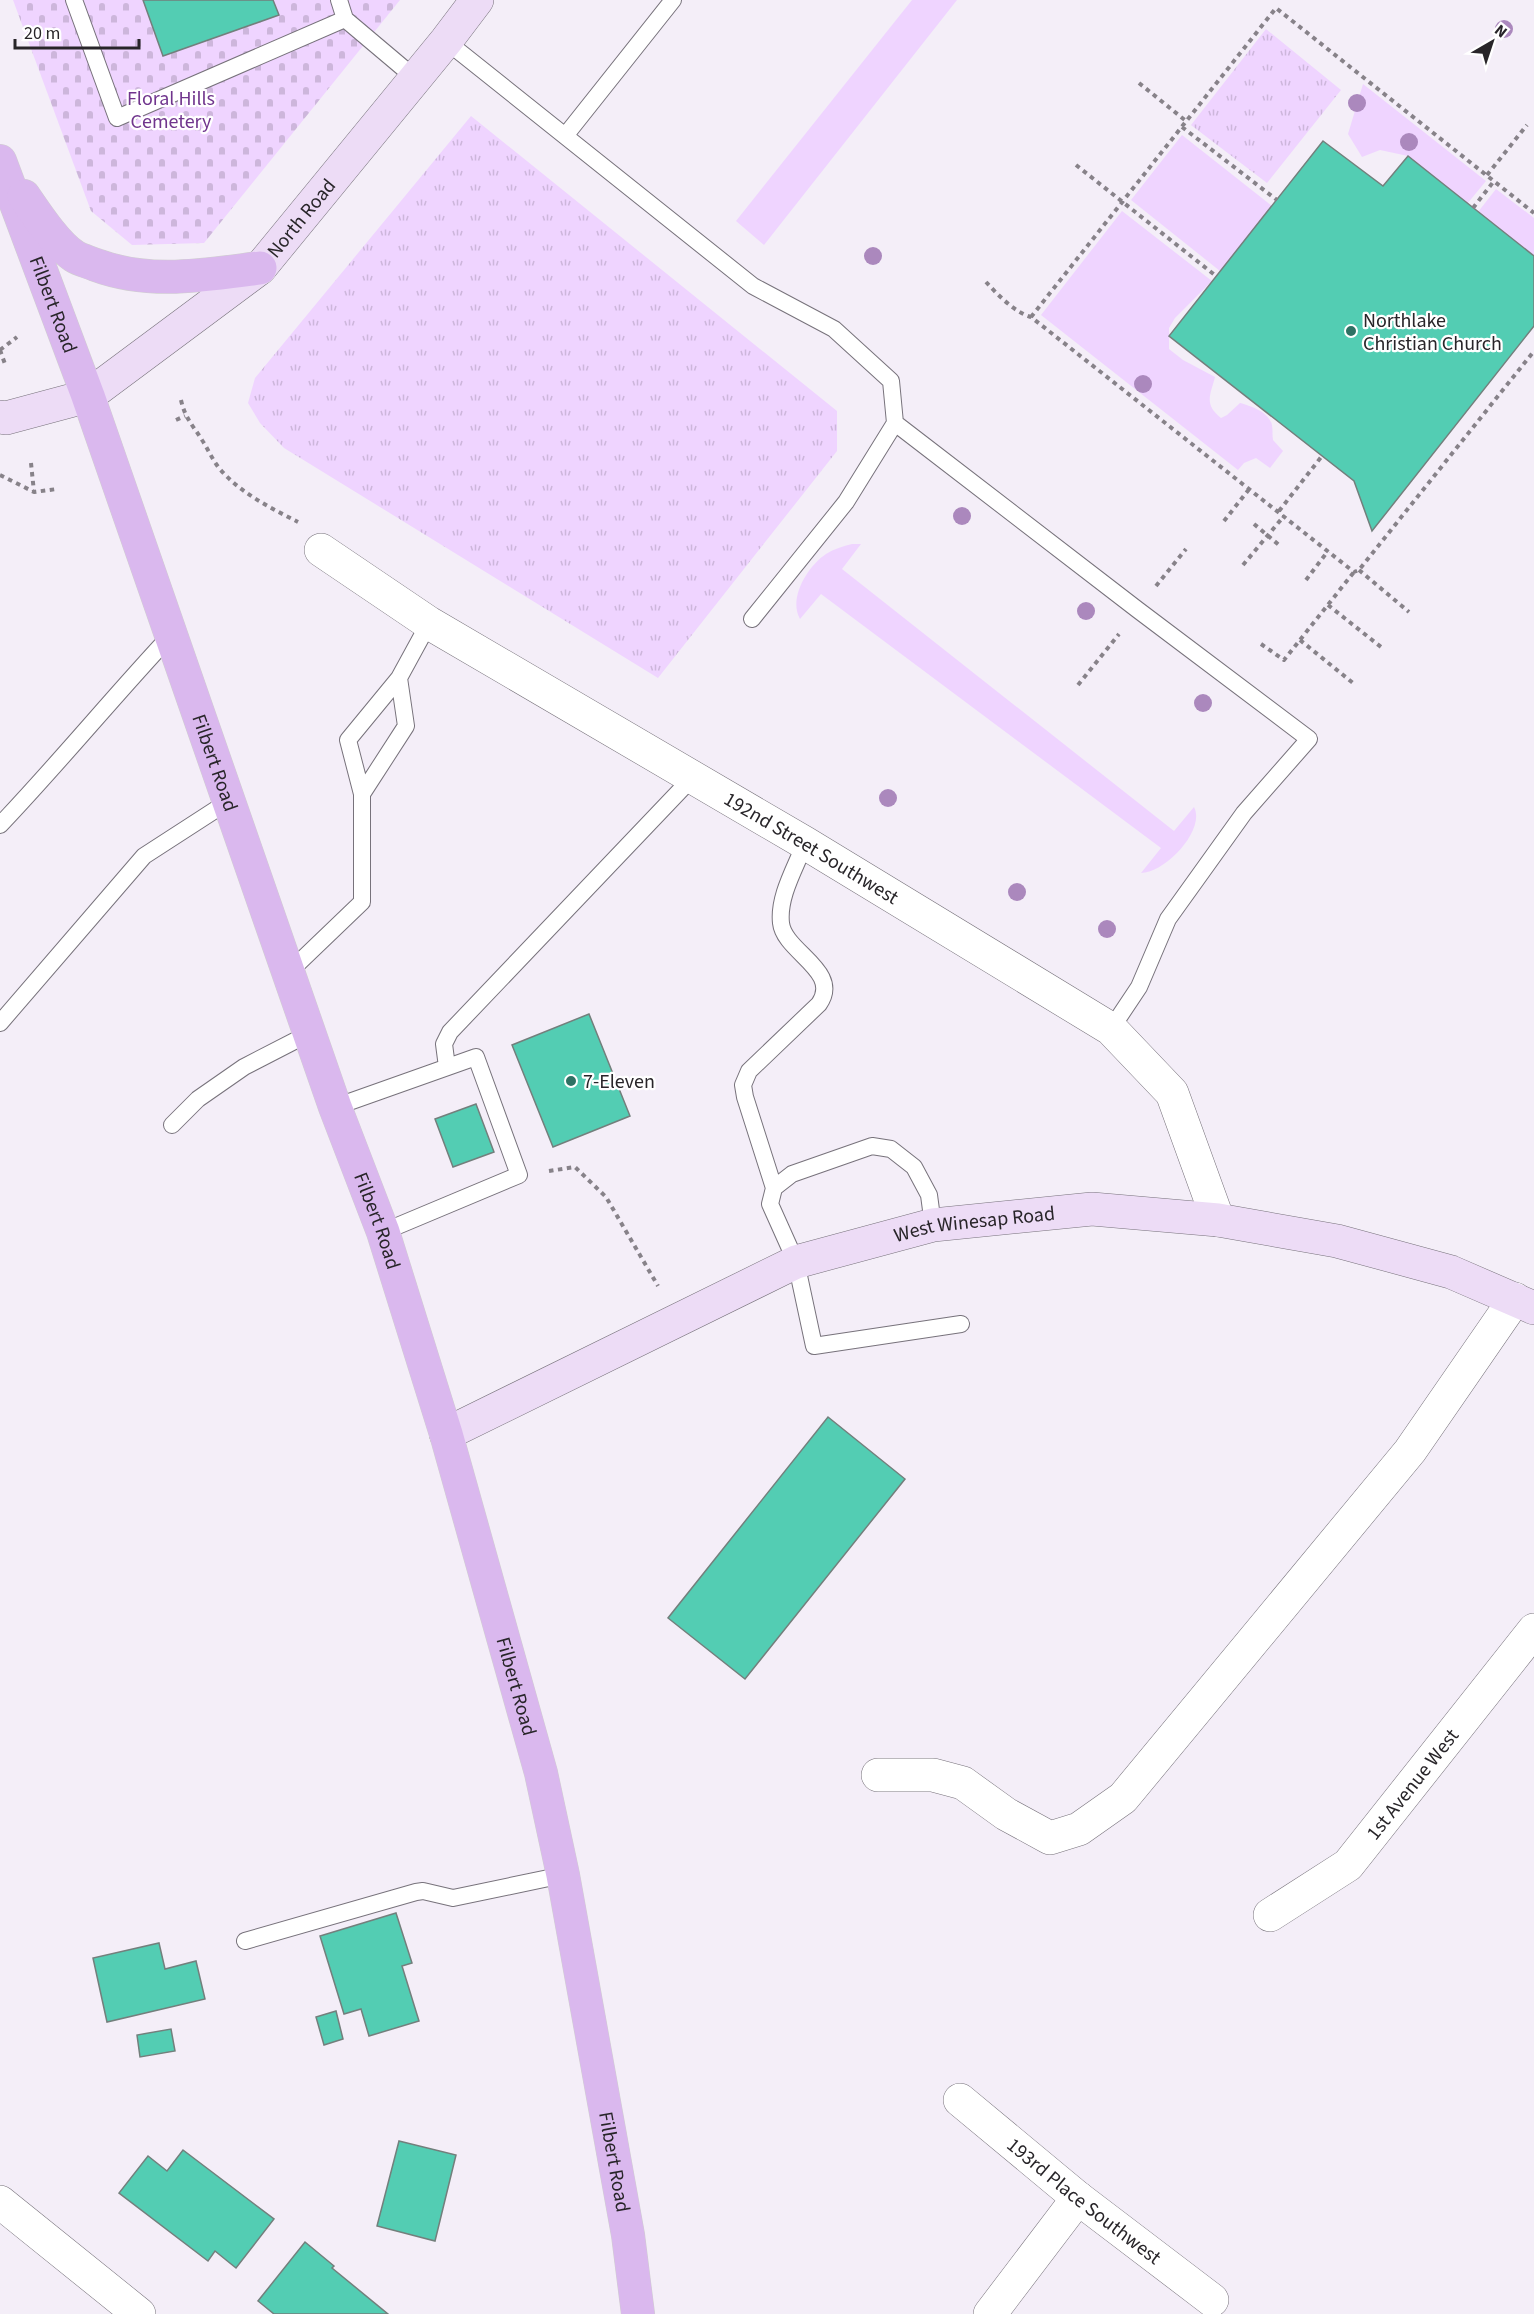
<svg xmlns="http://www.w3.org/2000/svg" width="1534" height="2314" font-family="'Source Sans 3',sans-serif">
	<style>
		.grass { fill: #efd4ff }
		.cemetery { fill: url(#cemetery-stones) }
		.park { fill: url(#park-tufts) }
		.building { fill: #53cdb3; stroke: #737f7c; stroke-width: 1.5 }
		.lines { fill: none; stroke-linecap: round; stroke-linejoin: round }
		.lane-casing { stroke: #77727b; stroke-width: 18 }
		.street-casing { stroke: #77727b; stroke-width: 34 }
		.secondary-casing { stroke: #77727b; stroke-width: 34 }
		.primary-casing { stroke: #d0cfd0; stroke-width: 34 }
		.path { stroke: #878289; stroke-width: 4; stroke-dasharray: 4.5 4.5; stroke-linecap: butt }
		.lane { stroke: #fff; stroke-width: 16 }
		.street { stroke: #fff; stroke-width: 33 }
		.secondary { stroke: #eddcf6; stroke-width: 33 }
		.primary { stroke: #dab8ee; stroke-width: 33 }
		.tree { fill: #ab88bd }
		.poi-dot { fill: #2e7163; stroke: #fff; stroke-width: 2 }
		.labels { text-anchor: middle; stroke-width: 4.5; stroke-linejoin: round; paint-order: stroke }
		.park-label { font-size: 20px; fill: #70358d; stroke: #fff }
		.street-label { font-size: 20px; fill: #282529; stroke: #fff }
		.poi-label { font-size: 20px; fill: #282529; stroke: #fff; text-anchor: start }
	</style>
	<defs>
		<pattern id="cemetery-stones" width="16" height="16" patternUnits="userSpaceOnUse" patternTransform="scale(1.5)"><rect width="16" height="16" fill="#efd4ff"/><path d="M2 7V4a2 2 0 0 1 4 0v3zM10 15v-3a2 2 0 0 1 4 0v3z" fill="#cdb6db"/></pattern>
		<pattern id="park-tufts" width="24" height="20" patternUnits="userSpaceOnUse" patternTransform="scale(1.5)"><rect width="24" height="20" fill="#efd4ff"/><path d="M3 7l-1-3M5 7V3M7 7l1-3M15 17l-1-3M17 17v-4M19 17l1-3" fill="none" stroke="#cdb6db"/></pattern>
	</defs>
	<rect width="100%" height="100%" fill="#f4eef8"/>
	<path class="grass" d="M 912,0 L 957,0 L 764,245 L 736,221 Z
		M 1363,84 L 1486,181 L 1467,204 L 1408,156 L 1380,150 L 1362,157 L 1348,134 Z
		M 1182,135 L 1272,206 L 1220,271 L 1131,200 Z
		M 1496,189 L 1534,218 L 1534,256 L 1478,212 Z
		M 1122,211 L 1212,281 L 1175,318 L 1169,328 L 1169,349 L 1183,360 L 1215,377 C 1210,396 1204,404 1221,418 L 1227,415 L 1240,403 C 1251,406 1269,412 1272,425 C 1273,430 1272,435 1273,440 L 1283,451 L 1270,468 L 1256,458 L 1244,463 L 1238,470 L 1041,315 Z
		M 852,544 L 861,544 L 842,569 L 1174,831 L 1194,807 C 1206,830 1165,873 1141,873 L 1161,848 L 821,594 L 800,619 C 788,598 808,566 826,554 C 834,549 843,546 852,544 Z"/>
	<path class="cemetery" d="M 13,0 L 400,0 L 204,243 L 132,245 L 91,211 Z"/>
	<path class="park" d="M 1266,29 L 1341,90 L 1267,183 L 1191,125 Z
		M 471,116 L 837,411 L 837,451 L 658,678 L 284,448 L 260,423 L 248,403 L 255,378 Z"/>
	<path class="building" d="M 143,0 L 273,0 L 279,15 L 163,56 Z
		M 1323,141 L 1383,186 L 1408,156 L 1534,256 L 1534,326 L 1372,531 L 1354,481 L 1169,336 Z
		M 589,1014 L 630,1116 L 553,1147 L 512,1045 Z
		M 476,1104 L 494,1152 L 453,1167 L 435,1119 Z
		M 828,1417 L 905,1479 L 745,1679 L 668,1618 Z
		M 396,1913 L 412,1963 L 402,1966 L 419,2021 L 369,2036 L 361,2009 L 344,2014 L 320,1936 Z
		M 159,1943 L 165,1969 L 196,1961 L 205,1999 L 107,2022 L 93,1958 Z
		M 336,2011 L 343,2039 L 324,2045 L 316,2017 Z
		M 171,2029 L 175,2051 L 140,2057 L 137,2035 Z
		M 399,2141 L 456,2155 L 435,2241 L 377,2226 Z
		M 183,2150 L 274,2219 L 236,2268 L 215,2251 L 208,2261 L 119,2193 L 148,2156 L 167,2171 Z
		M 305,2242 L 334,2266 L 332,2268 L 388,2314 L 274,2314 L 258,2301 Z"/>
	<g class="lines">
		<defs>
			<path id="lane" d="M 74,0 L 117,118 L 345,19 L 339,0
				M 345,19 L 415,78
				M 446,41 L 753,286 L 834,329 L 891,381 L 895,423 L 846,502 L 752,619
				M 565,136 L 673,0
				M 895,423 L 1138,610 L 1309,739 L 1244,813 L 1168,919 L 1139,987 L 1111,1029
				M 362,794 L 406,726 L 399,678
				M 0,825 C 59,763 113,697 171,635
				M 288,973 L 362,902 L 362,794 L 348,740 L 399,678 L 429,623
				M 0,1023 L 144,856 L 229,801
				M 447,1067 L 444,1044 L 450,1032 L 693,777
				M 335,1107 L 476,1057 L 519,1175 L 383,1232
				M 172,1125 L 198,1099 L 244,1067 L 310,1033
				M 774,1188 L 745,1097 L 743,1085 L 749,1071 L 819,1004 C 842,971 784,952 781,923 C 778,896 796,867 805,843
				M 933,1225 L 929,1195 L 914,1167 L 891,1149 L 872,1146 L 792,1174 L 774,1188 L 770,1204 L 796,1262 L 814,1346 L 961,1324
				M 245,1941 L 416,1892 L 423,1891 L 453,1898 L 563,1875"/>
			<g id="street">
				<path id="s1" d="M 321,550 L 429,623 L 805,843 L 1111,1029 L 1172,1093 L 1218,1220"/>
				<path d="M 878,1775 L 933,1775 L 963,1783 L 1006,1814 L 1050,1838 L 1079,1829 L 1123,1798 L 1410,1451 L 1515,1299"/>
				<path id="s2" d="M 1270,1915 L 1348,1865 L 1534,1630"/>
				<path id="s3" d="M 960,2100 L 1078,2198 L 1212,2300"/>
				<path d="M 0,2202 L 139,2314"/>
				<path d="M 990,2314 L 1078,2198"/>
			</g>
			<g id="secondary">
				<path id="s4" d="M 0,417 L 6,418 L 88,396 L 260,268 L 446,41 L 477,0"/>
				<path id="s5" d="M 446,1434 L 796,1262 L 933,1225 L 1092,1209 L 1218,1220 L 1337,1241 L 1451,1272 L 1534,1308"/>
			</g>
			<g id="primary">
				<path id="s6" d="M 0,161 L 88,396 L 335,1107 L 383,1232 L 446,1434 L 541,1773 L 563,1875 L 628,2235 L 638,2314"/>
				<path d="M 24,196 C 37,215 56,244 74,256 C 80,260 89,262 96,265 C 150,285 204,275 260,268"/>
			</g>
		</defs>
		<use href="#lane" class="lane-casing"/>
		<use href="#street" class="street-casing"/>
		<use href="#secondary" class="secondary-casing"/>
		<use href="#primary" class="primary-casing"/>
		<path class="path" d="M 1139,83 L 1186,121
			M 1182,127 L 1277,200
			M 1076,165 L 1216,276
			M 1487,175 L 1527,125
			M 1473,208 L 1494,181
			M 986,282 C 998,295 1014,312 1031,317 L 1354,572 L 1359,570 L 1534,351
			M 1031,317 L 1276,8 L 1534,213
			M 0,350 L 17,337
			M 0,350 L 5,364
			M 181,400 C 185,418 192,424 202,440 C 208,449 212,459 219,468 C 240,493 269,507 298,522
			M 176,420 L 185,416
			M 31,463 L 34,492 L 57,489
			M 0,475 L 34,492
			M 1279,511 L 1322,456
			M 1224,521 L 1250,488
			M 1254,524 L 1279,545
			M 1243,565 L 1284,516
			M 1359,570 L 1409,612
			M 1306,580 L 1328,551
			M 1156,586 L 1186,549
			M 1328,605 L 1381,647
			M 1300,640 L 1353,683
			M 1261,644 L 1284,660 L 1354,572
			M 1078,685 L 1119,634
			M 549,1171 L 575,1167 L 606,1197 L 658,1286"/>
		<use href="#lane" class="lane"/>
		<use href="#street" class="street"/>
		<use href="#secondary" class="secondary"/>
		<use href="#primary" class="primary"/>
	</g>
	<g class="tree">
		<circle cx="1504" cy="29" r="9"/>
		<circle cx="1357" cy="103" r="9"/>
		<circle cx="1409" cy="142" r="9"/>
		<circle cx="873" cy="256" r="9"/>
		<circle cx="1143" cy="384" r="9"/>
		<circle cx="962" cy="516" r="9"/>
		<circle cx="1086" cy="611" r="9"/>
		<circle cx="1203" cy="703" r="9"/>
		<circle cx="888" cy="798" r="9"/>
		<circle cx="1017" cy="892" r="9"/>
		<circle cx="1107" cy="929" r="9"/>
	</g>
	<g class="poi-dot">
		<circle cx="1351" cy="331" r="6"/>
		<circle cx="571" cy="1081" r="6"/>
	</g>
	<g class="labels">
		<g class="park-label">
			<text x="171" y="105">Floral Hills<tspan x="171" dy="23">Cemetery</tspan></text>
		</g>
		<g class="street-label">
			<text dy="7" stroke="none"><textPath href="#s4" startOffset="370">North Road</textPath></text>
			<text dy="7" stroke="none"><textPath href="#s6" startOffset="153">Filbert Road</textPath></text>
			<text dy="7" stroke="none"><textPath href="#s6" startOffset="639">Filbert Road</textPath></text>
			<text dy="7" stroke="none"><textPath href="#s1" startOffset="574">192nd Street Southwest</textPath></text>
			<text dy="7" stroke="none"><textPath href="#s6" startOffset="1125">Filbert Road</textPath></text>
			<text dy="7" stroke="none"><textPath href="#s5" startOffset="573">West Winesap Road</textPath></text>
			<text dy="7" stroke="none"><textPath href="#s6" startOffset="1611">Filbert Road</textPath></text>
			<text dy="7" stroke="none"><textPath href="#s2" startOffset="196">1st Avenue West</textPath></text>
			<text dy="7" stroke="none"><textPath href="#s6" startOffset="2097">Filbert Road</textPath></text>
			<text dy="7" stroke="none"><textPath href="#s3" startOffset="160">193rd Place Southwest</textPath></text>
		</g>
		<g class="poi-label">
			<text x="1363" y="327">Northlake<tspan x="1363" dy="23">Christian Church</tspan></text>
			<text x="583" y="1088">7-Eleven</text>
		</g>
	</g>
	<g transform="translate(1492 42) rotate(39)" stroke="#ffffff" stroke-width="4.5" paint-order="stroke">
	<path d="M0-4.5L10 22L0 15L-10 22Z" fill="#282529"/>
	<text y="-9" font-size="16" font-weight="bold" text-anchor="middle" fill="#282529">N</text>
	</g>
	<path d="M15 39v9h124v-9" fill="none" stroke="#282529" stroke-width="3"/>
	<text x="24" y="39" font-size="18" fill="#282529" stroke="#ffffff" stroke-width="4.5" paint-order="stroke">20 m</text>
</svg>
